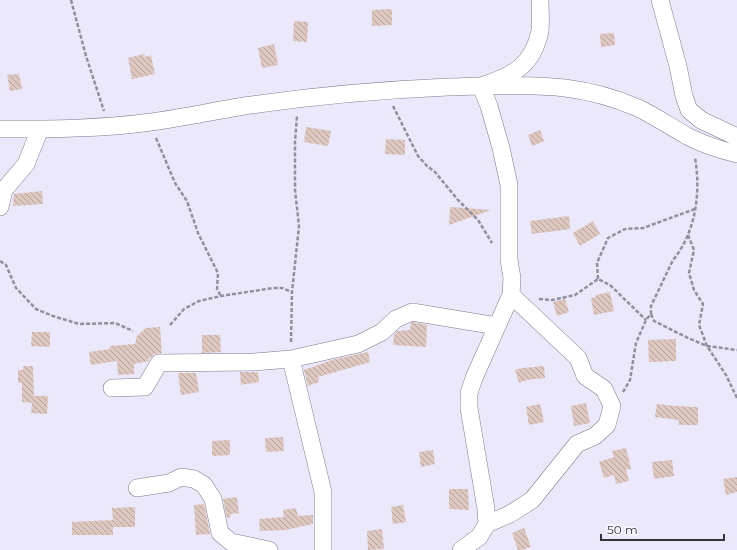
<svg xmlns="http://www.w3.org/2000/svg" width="737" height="550" font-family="Montserrat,sans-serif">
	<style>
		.building { fill: url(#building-back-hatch) }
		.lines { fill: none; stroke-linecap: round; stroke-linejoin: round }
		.minor-casing { stroke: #7d788a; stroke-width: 18 }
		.path { stroke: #928f9d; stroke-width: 2.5; stroke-dasharray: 4 2; stroke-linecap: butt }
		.minor { stroke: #fff; stroke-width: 17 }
	</style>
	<defs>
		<pattern id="building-back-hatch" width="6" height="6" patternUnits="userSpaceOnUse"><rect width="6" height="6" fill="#ddc7bf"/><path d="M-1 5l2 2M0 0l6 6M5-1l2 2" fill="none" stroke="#b4a29c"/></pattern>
	</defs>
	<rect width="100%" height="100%" fill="#ece8fc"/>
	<path class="building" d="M 392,9 L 392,25 L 372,26 L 372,10 Z
		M 294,21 L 308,22 L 307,42 L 293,41 Z
		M 614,33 L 615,45 L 601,47 L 600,34 Z
		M 274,44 L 278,65 L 262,68 L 258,48 Z
		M 144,54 L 145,57 L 151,55 L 155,74 L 132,79 L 128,58 Z
		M 19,74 L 22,89 L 10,91 L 7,75 Z
		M 306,127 L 331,131 L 328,146 L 304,142 Z
		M 540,130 L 544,141 L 532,146 L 528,135 Z
		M 386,139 L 405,140 L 405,155 L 385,154 Z
		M 42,191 L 43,204 L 13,206 L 14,194 Z
		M 450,207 L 491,210 L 449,225 Z
		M 569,216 L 570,229 L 532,234 L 530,221 Z
		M 593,221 L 600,234 L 580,246 L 573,233 Z
		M 610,292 L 614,311 L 594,315 L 591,298 L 596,297 L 596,295 Z
		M 565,299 L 569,312 L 557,316 L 553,302 Z
		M 413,322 L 427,325 L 426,347 L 393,345 L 394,335 L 397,331 L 410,330 L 411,323 Z
		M 160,327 L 162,353 L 154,354 L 151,358 L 148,357 L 149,361 L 134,364 L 134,374 L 118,375 L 117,361 L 91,365 L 89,352 L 110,349 L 110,346 L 135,344 L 137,336 L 146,328 Z
		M 32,332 L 50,332 L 50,347 L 31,346 Z
		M 202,335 L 220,335 L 221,352 L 202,353 Z
		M 676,339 L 676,361 L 649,362 L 648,340 Z
		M 368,352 L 370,362 L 318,377 L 319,382 L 308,386 L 304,370 L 332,360 Z
		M 23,366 L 33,366 L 34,396 L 48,396 L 47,414 L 31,413 L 32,403 L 22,402 L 22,383 L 18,383 L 18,370 L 23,370 Z
		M 544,366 L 545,378 L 526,380 L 519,383 L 515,370 L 522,368 Z
		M 240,372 L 258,372 L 259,382 L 241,385 Z
		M 178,373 L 196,373 L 199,392 L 181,395 Z
		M 586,403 L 590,423 L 574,426 L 571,406 Z
		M 540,404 L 544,422 L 529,425 L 526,407 Z
		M 657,404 L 675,406 L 698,407 L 698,425 L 678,425 L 679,420 L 655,417 Z
		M 283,437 L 284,451 L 266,452 L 265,438 Z
		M 230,440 L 230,455 L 212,456 L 212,441 Z
		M 626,448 L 631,469 L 626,469 L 629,481 L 616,484 L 614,475 L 604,478 L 599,462 L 614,457 L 612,451 Z
		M 433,450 L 435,464 L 421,467 L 419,452 Z
		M 672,460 L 674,476 L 654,479 L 652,462 Z
		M 737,477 L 737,492 L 726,495 L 723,479 Z
		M 449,489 L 468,489 L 469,510 L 449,509 Z
		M 237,497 L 239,513 L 230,514 L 231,517 L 227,518 L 223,499 Z
		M 204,504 L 210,534 L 196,535 L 194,505 Z
		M 403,505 L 406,522 L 393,524 L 391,507 Z
		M 135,507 L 135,527 L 113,527 L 113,535 L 72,535 L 72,522 L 113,520 L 112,508 Z
		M 296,508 L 298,516 L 313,515 L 313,524 L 285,530 L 260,531 L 259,519 L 284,517 L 283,510 Z
		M 524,528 L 531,547 L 522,550 L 518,550 L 512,533 Z
		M 382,529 L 384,549 L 368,550 L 367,531 Z"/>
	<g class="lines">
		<defs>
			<path id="minor" d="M 660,0 L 678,66 L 684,96 L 689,110 L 701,120 L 737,137
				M 0,129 C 50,129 101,129 151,122 C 182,118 213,111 244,106 C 312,96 380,90 448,87 C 487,86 526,84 565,88 C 589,91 615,98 638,108 C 655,116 671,127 687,136 C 702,144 721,150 737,154
				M 0,207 L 4,190 L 26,164 L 40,129
				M 112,388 L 145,387 L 159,363 L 253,362 L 291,359
				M 137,488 L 169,483 L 181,477 L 194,479 L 204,485 L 213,499 L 220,533 L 231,542 L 269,550
				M 487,524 L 510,514 L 532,500 L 577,444 L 595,436 L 607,425 L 612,406 L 604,389 L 585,376 L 578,358 L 511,295
				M 323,550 L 323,492 L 291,359 L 358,344 L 382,332 L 396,319 L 412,312 L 497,326
				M 461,550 L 479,537 L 487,524 L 486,509 L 469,408 L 469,393 L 474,378 L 511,295 L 512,278 L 509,260 L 509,185 L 501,148 L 489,106 L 481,86 C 512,76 533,66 540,31 C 541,21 540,10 540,0"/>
		</defs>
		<use href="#minor" class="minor-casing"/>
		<path class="path" d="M 71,0 L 86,56 L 104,111
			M 393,106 L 418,156 L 427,166 L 435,172 L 458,200 L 478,220 L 492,243
			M 156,138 L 175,183 L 187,201 L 198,233 L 218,273 L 217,289 L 221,296
			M 688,235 L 694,250 L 689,273 L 694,290 L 703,304 L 699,325 L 707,346 L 726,375 L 737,398
			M 0,261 L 6,265 L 16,288 L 36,309 L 53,316 L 79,324 L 115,323 L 133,331
			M 598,279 L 597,263 L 608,238 L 625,229 L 643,228 L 695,209
			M 539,299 L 552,300 L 575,295 L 598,279 L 610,285 L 646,320
			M 651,314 L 654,321 L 688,338 L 707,346 L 737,350
			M 170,325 L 184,309 L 199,301 L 221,296 L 273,288 L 282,288 L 292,292
			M 291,342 L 292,292 L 299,226 L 295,190 L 295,142 L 297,116
			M 623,392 L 630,380 L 636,343 L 646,320 L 651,314 L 651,306 L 673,260 C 696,232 701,192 695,158"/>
		<use href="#minor" class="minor"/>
	</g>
	<path d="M601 534v6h123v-6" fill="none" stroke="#36343b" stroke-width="2"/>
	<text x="607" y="534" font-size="12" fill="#36343b" stroke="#f9f7ff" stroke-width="3" paint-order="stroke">50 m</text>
</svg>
